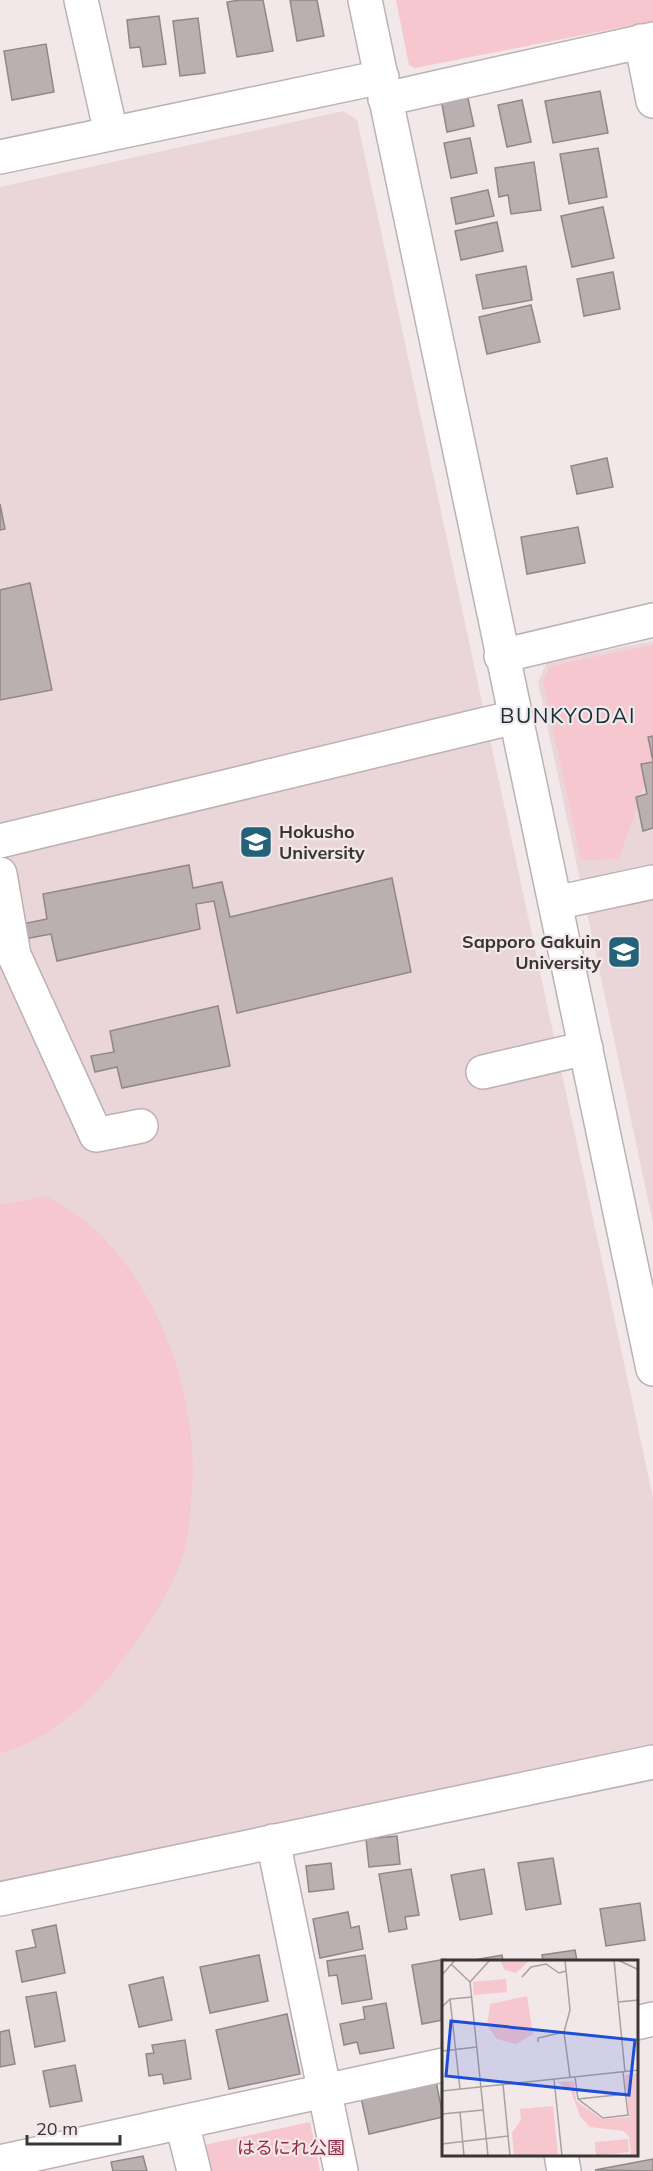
<svg xmlns="http://www.w3.org/2000/svg" width="653" height="2171" font-family="Mulish,'Noto Sans JP',sans-serif">
	<style>
		.built { fill: #ead6d9 }
		.green { fill: #f6c7ce }
		.building { fill: #baafb1; stroke: #918788; stroke-width: 1.5 }
		.lines { fill: none; stroke-linecap: round; stroke-linejoin: round }
		.minor-casing { stroke: #bcb1b3; stroke-width: 36 }
		.minor { stroke: #fff; stroke-width: 33 }
		.labels { text-anchor: middle; stroke-width: 4.5; stroke-linejoin: round; paint-order: stroke }
		.poi-label { font-size: 18px; font-weight: bold; fill: #3a3636; stroke: #f2e7e9; text-anchor: start }
		.park-label { font-size: 18px; fill: #902c45; stroke: #f2e7e9 }
		.quarter-label { font-size: 21px; letter-spacing: 1.5px; fill: #13313b; stroke: #f2e7e9 }
		.inset-road { fill: none; stroke: #a8a0a1; stroke-width: 1.5 }
		.view { fill: #1d4ed8; fill-opacity: 0.15; stroke: #1d4ed8; stroke-width: 3 }
		.inset-edge { fill: none; stroke: #3a3636; stroke-width: 3 }
	</style>
	<rect width="100%" height="100%" fill="#f2e7e9"/>
	<path class="built" d="M 343,111 L 357,120 L 653,1498 L 653,1745 L 0,1883 L 0,187 Z
		M 653,641 L 653,1223 L 538,682 L 547,662 Z"/>
	<path class="green" d="M 396,0 L 653,0 L 653,21 L 415,68 L 409,65 Z
		M 653,645 L 653,760 L 619,859 L 581,860 L 543,682 L 550,666 Z
		M 47,1196 C 59,1204 73,1212 85,1221 C 162,1285 202,1406 191,1503 C 189,1519 189,1538 184,1553 C 171,1592 148,1626 123,1659 C 93,1700 51,1740 0,1753 L 0,1205 Z
		M 310,2122 L 320,2171 L 201,2171 L 195,2147 Z"/>
	<path class="building" d="M 240,0 L 263,0 L 273,51 L 237,57 L 227,2 Z
		M 290,0 L 317,0 L 324,36 L 297,41 Z
		M 159,16 L 166,64 L 143,67 L 140,47 L 130,48 L 127,20 Z
		M 198,18 L 205,73 L 180,76 L 173,21 Z
		M 46,44 L 54,92 L 12,100 L 4,51 Z
		M 600,91 L 608,133 L 553,143 L 545,101 Z
		M 467,94 L 474,126 L 447,132 L 441,99 Z
		M 522,100 L 531,142 L 507,147 L 498,105 Z
		M 470,138 L 477,173 L 451,178 L 444,143 Z
		M 598,148 L 607,197 L 569,204 L 560,154 Z
		M 534,162 L 541,210 L 511,214 L 508,195 L 499,197 L 495,168 Z
		M 488,190 L 494,216 L 456,224 L 451,198 Z
		M 603,207 L 614,258 L 572,267 L 561,216 Z
		M 497,222 L 503,251 L 461,260 L 455,231 Z
		M 526,266 L 532,300 L 483,309 L 476,275 Z
		M 613,272 L 620,309 L 584,316 L 577,279 Z
		M 531,305 L 540,342 L 487,354 L 479,317 Z
		M 607,458 L 613,487 L 577,494 L 571,466 Z
		M 0,504 L 5,529 L 0,530 Z
		M 578,527 L 585,563 L 527,574 L 521,537 Z
		M 30,583 L 52,690 L 0,700 L 0,590 Z
		M 653,736 L 653,761 L 648,737 Z
		M 653,762 L 653,828 L 643,831 L 636,797 L 647,794 L 641,764 Z
		M 189,865 L 193,888 L 222,882 L 230,917 L 392,878 L 411,972 L 237,1013 L 214,901 L 196,904 L 200,929 L 57,961 L 51,934 L 24,939 L 22,924 L 47,919 L 43,894 Z
		M 218,1006 L 230,1066 L 122,1088 L 117,1067 L 95,1072 L 91,1056 L 114,1052 L 110,1031 Z
		M 397,1836 L 400,1864 L 369,1867 L 366,1839 Z
		M 553,1858 L 561,1904 L 526,1910 L 518,1863 Z
		M 331,1863 L 334,1889 L 309,1892 L 306,1866 Z
		M 411,1869 L 419,1915 L 405,1917 L 407,1929 L 389,1932 L 379,1874 Z
		M 484,1869 L 492,1914 L 460,1920 L 451,1875 Z
		M 640,1903 L 645,1940 L 606,1946 L 600,1909 Z
		M 348,1912 L 351,1928 L 359,1926 L 363,1949 L 320,1958 L 313,1919 Z
		M 56,1925 L 65,1973 L 22,1982 L 16,1951 L 36,1947 L 32,1930 Z
		M 575,1950 L 577,1961 L 543,1961 L 542,1955 Z
		M 259,1955 L 268,2001 L 210,2013 L 200,1967 Z
		M 365,1955 L 372,1999 L 342,2004 L 337,1975 L 329,1976 L 327,1961 Z
		M 502,1955 L 503,1961 L 468,1961 Z
		M 446,1959 L 443,1961 L 443,2020 L 422,2024 L 412,1965 Z
		M 163,1977 L 172,2020 L 139,2027 L 129,1985 Z
		M 56,1992 L 65,2041 L 35,2047 L 26,1997 Z
		M 386,2003 L 394,2048 L 360,2054 L 357,2042 L 344,2045 L 340,2024 L 365,2019 L 363,2007 Z
		M 287,2014 L 300,2074 L 229,2089 L 216,2030 Z
		M 9,2030 L 15,2064 L 0,2067 L 0,2032 Z
		M 185,2040 L 191,2079 L 164,2084 L 162,2074 L 149,2076 L 146,2054 L 154,2053 L 152,2045 Z
		M 75,2065 L 82,2101 L 50,2107 L 43,2071 Z
		M 435,2076 L 443,2117 L 369,2134 L 360,2093 Z
		M 143,2156 L 147,2171 L 113,2171 L 111,2162 Z
		M 653,2159 L 653,2171 L 595,2170 Z"/>
	<g class="lines">
		<defs>
			<path id="minor" d="M 81,0 L 111,133
				M 365,0 L 653,1369
				M 641,41 L 653,101
				M 385,99 L 653,39
				M 0,157 L 382,77
				M 501,656 L 653,620
				M 0,841 L 515,717
				M 0,874 L 14,955 L 96,1135 L 141,1126
				M 555,903 L 653,882
				M 483,1072 L 586,1048
				M 273,1841 L 341,2171
				M 0,1899 L 653,1762
				M 636,2023 L 653,2019
				M 182,2123 L 194,2171
				M 561,2154 L 564,2171
				M 0,2162 L 443,2065"/>
		</defs>
		<use href="#minor" class="minor-casing"/>
		<use href="#minor" class="minor"/>
	</g>
	<defs>
		<symbol id="university-square" viewBox="-11 -11 22 22"><rect x="-9" y="-9" width="18" height="18" rx="4" fill="#236278" stroke="#f2e7e9"/><path d="M0-5L7-2L0 1L-7-2ZM-4 1L0 2.5L4 1V4Q0 6-4 4Z" fill="#fff"/></symbol>
	</defs>
	<g fill-rule="evenodd">
		<use href="#university-square" x="237" y="823" width="38" height="38"/>
		<use href="#university-square" x="605" y="933" width="38" height="38"/>
	</g>
	<g class="labels">
		<g class="poi-label">
			<text x="279" y="838">Hokusho<tspan x="279" dy="21">University</tspan></text>
			<text x="601" y="948" text-anchor="end">Sapporo Gakuin<tspan x="601" dy="21">University</tspan></text>
		</g>
		<g class="park-label">
			<text x="291" y="2154">はるにれ公園</text>
		</g>
		<g class="quarter-label">
			<text x="568" y="723">BUNKYODAI</text>
		</g>
	</g>
	<g transform="translate(442 1960)">
		<rect width="196" height="196" fill="#f2e7e9"/>
		<path d="M 58,0 L 88,0 L 74,13 L 63,10 ZM 64,19 L 65,32 L 32,35 L 31,22 ZM 85,36 L 91,74 L 74,84 L 55,79 L 45,65 L 48,44 ZM 196,113 L 196,196 L 189,196 L 187,176 L 181,171 L 148,167 L 138,156 L 129,131 L 115,122 L 132,121 L 134,141 L 160,159 L 187,157 L 183,115 ZM 111,146 L 116,196 L 72,196 L 70,173 L 79,160 L 78,149 ZM 186,179 L 187,192 L 154,196 L 153,182 Z" fill="#f6c7ce"/>
		<path class="inset-road" d="M 123,0 L 128,50 L 122,72 L 128,117M 172,0 L 183,112M 176,0 L 197,10M 9,4 L 28,22 L 46,196M 0,15 L 13,0M 80,17 L 89,7 L 104,4 L 117,13 L 124,11M 28,22 L 48,0M 8,39 L 18,129M 176,42 L 197,40M 0,47 L 8,39 L 30,37M 96,82 L 96,78 L 122,72M 0,91 L 35,87M 133,117 L 136,139 L 161,158 L 186,155 L 181,112M 112,119 L 120,196M 61,124 L 68,196M 0,131 L 197,110M 136,139 L 184,134M 18,152 L 22,196M 0,154 L 41,150M 0,184 L 66,176"/>
		<path class="view" d="M 9,61 L 193,80 L 187,135 L 4,116 Z"/>
		<rect width="196" height="196" class="inset-edge"/>
	</g>
	<path d="M27 2135v9h93v-9" fill="none" stroke="#3a3636" stroke-width="3"/>
	<text x="36" y="2135" font-size="18" fill="#3a3636" stroke="#f2e7e9" stroke-width="4.5" paint-order="stroke">20 m</text>
</svg>
